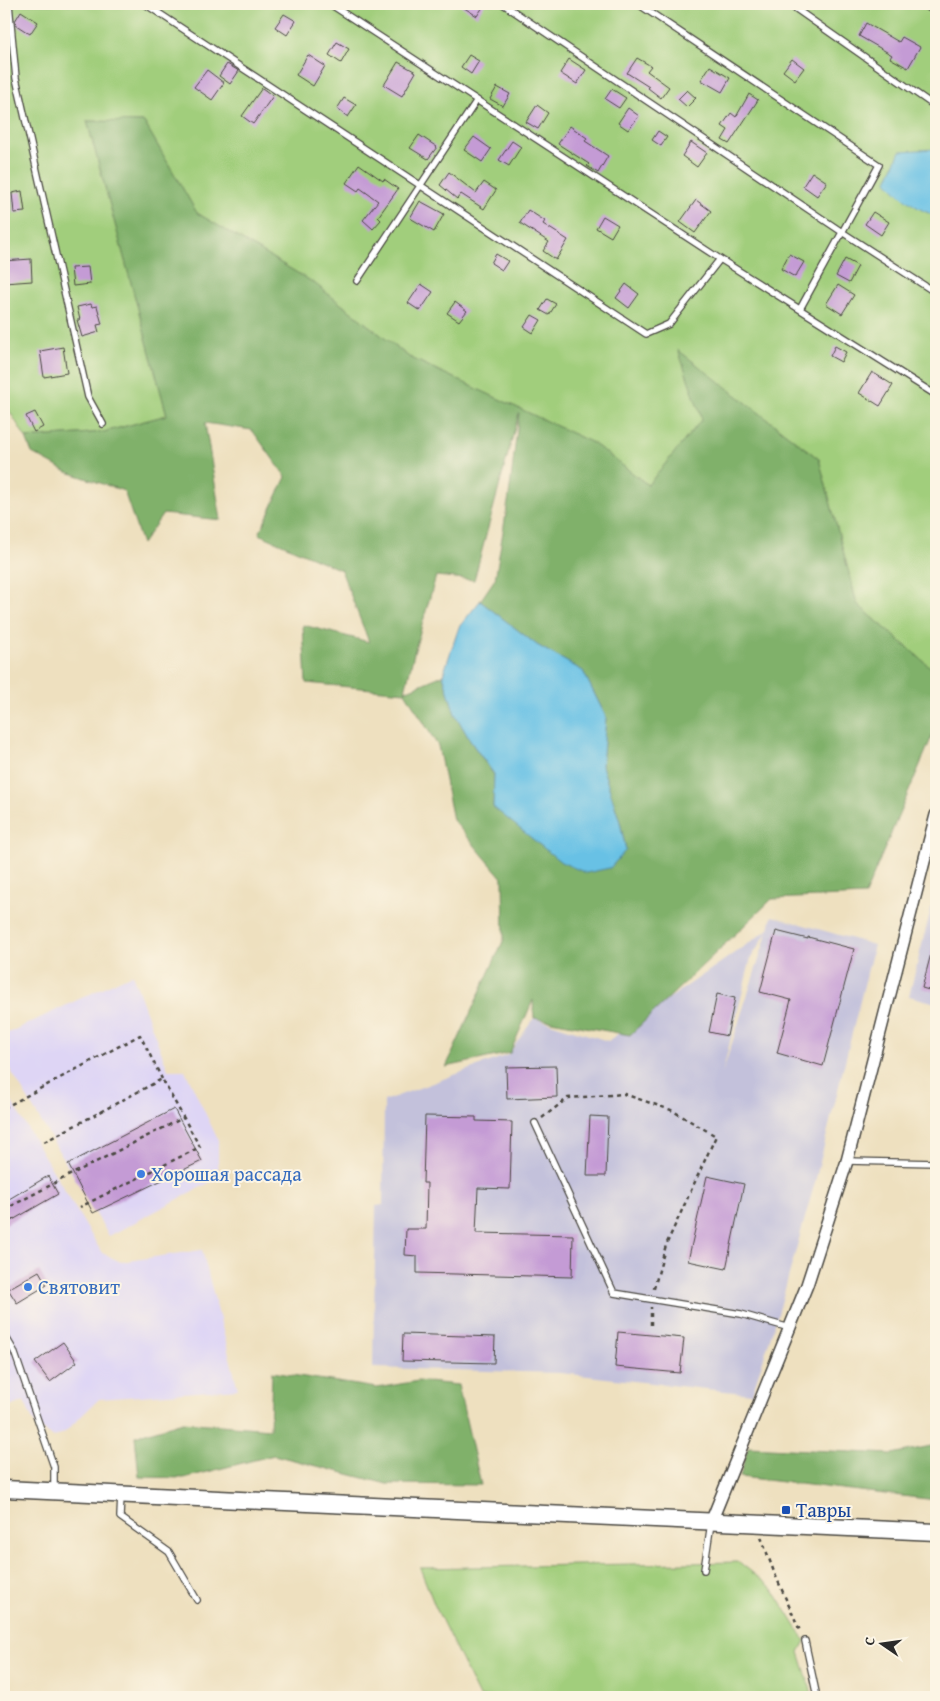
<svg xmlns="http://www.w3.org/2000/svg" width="940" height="1701" font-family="'Gentium Book Plus',serif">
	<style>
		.built { fill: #ded5f5 }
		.industrial { fill: #c3c1db; fill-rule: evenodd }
		.green { fill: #a1ce7b; stroke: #667c53 }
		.forest { fill: #80b16b; stroke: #566e4b; fill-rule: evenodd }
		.water { fill: #68c1e5; stroke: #4a7688 }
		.building { fill: #c49bd5 }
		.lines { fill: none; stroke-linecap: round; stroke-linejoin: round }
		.lane-casing { stroke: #484641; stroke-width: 8 }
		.street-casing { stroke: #484641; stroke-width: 14 }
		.secondary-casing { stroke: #484641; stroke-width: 19 }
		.path { stroke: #484641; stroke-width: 2.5; stroke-dasharray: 4 4; stroke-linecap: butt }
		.lane { stroke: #fff; stroke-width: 5.5 }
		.street { stroke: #fff; stroke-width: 11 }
		.secondary { stroke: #fff; stroke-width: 16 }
		.shop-dot { fill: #3f7fe0; stroke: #fcf5e5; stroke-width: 2 }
		.transit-dot { fill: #1a4fb4; stroke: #fcf5e5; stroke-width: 2 }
		.labels { text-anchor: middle; stroke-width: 4; stroke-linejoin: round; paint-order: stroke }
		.shop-label { font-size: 20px; fill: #366cbe; stroke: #fcf5e5; text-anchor: start }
		.transit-label { font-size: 20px; fill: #164399; stroke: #fcf5e5; text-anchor: start }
	</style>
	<rect width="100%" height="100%" fill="#fcf5e5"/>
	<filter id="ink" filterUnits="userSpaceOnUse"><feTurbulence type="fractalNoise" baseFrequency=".02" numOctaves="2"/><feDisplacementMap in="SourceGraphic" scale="10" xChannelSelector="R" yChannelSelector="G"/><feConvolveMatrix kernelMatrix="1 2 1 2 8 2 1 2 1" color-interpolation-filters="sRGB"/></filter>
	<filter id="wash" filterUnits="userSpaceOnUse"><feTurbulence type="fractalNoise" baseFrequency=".0096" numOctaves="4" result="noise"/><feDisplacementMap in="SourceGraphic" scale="20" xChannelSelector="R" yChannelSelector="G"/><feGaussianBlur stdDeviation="1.12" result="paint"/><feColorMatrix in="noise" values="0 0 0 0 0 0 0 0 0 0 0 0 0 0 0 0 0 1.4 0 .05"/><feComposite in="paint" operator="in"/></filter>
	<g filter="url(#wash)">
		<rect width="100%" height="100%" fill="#eee0bf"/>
		<path class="built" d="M 132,974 L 168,1070 L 185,1070 L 218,1140 L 218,1178 L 109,1236 L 4,1059 L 4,1035 Z
			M 4,1089 L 102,1253 L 121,1262 L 202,1250 L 238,1389 L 99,1399 L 65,1432 L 54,1438 L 34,1423 L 24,1401 L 4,1409 Z"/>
		<path class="industrial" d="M 936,889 L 936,1003 L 909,996 Z
			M 772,916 L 874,945 L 815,1182 L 778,1314 L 752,1394 L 560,1373 L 373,1368 L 376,1206 L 383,1205 L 384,1101 L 508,1055 L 534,1018 L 608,1041 L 769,929 ZM 768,931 L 722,1074 L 751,958 Z"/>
		<path class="green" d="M 4,4 L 936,4 L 936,672 L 857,604 L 819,459 L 679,351 L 702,419 L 648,485 L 593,443 L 409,357 L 314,283 L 197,213 L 144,122 L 87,121 L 167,415 L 104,432 L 26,438 L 4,402 Z
			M 739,1562 L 772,1588 L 805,1641 L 799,1652 L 813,1697 L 479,1697 L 435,1606 L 420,1568 Z"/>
		<path class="forest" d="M 87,121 L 144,122 L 197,213 L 314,283 L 409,357 L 593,443 L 648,485 L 702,419 L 678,350 L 819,459 L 857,604 L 936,672 L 936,727 L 865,895 L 772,899 L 630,1035 L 534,1018 L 533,1000 L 510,1053 L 446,1067 L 504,939 L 503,879 L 453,820 L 438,746 L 405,692 L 306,683 L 303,625 L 369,642 L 341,570 L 259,534 L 286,477 L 252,430 L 205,423 L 221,520 L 163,514 L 142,544 L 124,491 L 67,472 L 32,453 L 26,438 L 104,432 L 167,415 ZM 519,413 L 509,496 L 495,579 L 480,601 L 537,645 L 583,671 L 606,717 L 602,766 L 620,822 L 626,850 L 493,807 L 494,775 L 471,742 L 455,714 L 443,675 L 405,691 L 414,653 L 436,576 L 474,580 Z
			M 272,1372 L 377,1388 L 418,1381 L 458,1385 L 481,1485 L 387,1484 L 274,1455 L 184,1478 L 139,1477 L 135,1436 L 183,1422 L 270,1429 Z
			M 931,1446 L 936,1447 L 936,1500 L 740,1477 L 748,1447 L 892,1454 Z"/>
		<path class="water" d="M 936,149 L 936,215 C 919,212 897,194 887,181 L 900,151 Z
			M 480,601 L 537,645 L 583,671 L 606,717 L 602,766 L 620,822 L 626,850 L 610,868 L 586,873 L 561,862 L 493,807 L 494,774 L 471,742 L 455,714 L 443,675 L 459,627 Z"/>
		<g id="blocks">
			<path class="building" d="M 458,4 L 485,4 L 477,16 Z
				M 21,11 L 38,22 L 30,34 L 16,25 L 15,21 Z
				M 284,14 L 296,21 L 287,35 L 275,27 Z
				M 866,23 L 899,42 L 902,37 L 920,47 L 908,68 L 890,58 L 892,55 L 859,36 Z
				M 337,42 L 349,49 L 341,63 L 329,55 Z
				M 308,55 L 325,66 L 313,86 L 296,75 Z
				M 469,55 L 479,61 L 471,74 L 461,67 Z
				M 637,58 L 651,66 L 647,71 L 669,87 L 661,98 L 648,88 L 649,87 L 627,73 Z
				M 569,59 L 586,70 L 577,84 L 560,73 Z
				M 792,59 L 804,68 L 795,80 L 783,71 Z
				M 398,62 L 416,72 L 402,96 L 384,85 Z
				M 227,64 L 239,71 L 230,84 L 219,76 Z
				M 710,66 L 730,78 L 722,92 L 701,80 Z
				M 207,70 L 224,83 L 212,100 L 194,87 Z
				M 497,87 L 510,94 L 503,106 L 490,99 Z
				M 262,88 L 273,96 L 253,124 L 242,116 Z
				M 612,89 L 626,98 L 619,108 L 605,99 Z
				M 687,90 L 696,98 L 687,107 L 678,99 Z
				M 749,94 L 758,100 L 729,144 L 722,140 L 728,130 L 722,126 L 731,113 L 736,117 Z
				M 344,98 L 356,105 L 348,117 L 337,109 Z
				M 537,105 L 548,113 L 538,129 L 526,122 Z
				M 628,108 L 639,116 L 628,130 L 618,123 Z
				M 570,126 L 587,138 L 585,141 L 608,156 L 598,173 L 587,166 L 589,164 L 558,144 Z
				M 658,131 L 667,137 L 661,146 L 652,140 Z
				M 419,135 L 437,147 L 428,159 L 410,148 Z
				M 474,137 L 491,149 L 482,162 L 464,150 Z
				M 512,141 L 521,147 L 509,166 L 499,160 Z
				M 691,142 L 707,153 L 697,167 L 682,156 Z
				M 359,164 L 383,181 L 384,179 L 398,189 L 378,217 L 381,220 L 373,229 L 363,220 L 378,201 L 360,188 L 358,191 L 346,183 Z
				M 449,172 L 476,193 L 484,182 L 496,190 L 484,209 L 461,194 L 457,199 L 440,185 Z
				M 812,172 L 827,182 L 817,196 L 803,186 Z
				M 22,191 L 25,212 L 14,213 L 12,193 Z
				M 696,200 L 711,211 L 695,233 L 680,222 Z
				M 420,201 L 444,214 L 434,232 L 410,218 Z
				M 528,210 L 545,221 L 543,224 L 568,240 L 556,260 L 543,251 L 549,242 L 520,223 Z
				M 873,212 L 889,222 L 881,235 L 865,224 Z
				M 603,216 L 618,225 L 611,237 L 596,228 Z
				M 496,254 L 508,261 L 502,270 L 491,263 Z
				M 789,254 L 804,262 L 795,277 L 781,269 Z
				M 31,259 L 32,281 L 4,283 L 4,261 Z
				M 845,259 L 858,266 L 849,283 L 836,276 Z
				M 88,267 L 90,284 L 73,286 L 71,268 Z
				M 421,284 L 433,292 L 420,311 L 408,303 Z
				M 626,284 L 639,294 L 629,308 L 616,298 Z
				M 838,285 L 854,295 L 842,314 L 826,304 Z
				M 547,299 L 556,304 L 549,315 L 540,310 Z
				M 455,302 L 467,311 L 459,321 L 447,313 Z
				M 91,304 L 92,307 L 97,306 L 102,324 L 97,325 L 99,332 L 82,337 L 77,320 L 80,320 L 77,307 Z
				M 532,315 L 541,320 L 533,333 L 524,327 Z
				M 835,346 L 846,352 L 841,362 L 830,356 Z
				M 63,347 L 67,373 L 44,377 L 40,351 Z
				M 872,372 L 893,385 L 880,406 L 859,393 Z
				M 35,412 L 43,427 L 34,432 L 26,416 Z
				M 776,931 L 808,939 L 808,937 L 854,949 L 823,1066 L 777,1053 L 791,1000 L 760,992 Z
				M 933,946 L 936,947 L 936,992 L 922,988 Z
				M 717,994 L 735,998 L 727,1036 L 709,1032 Z
				M 556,1066 L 557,1097 L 507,1099 L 506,1067 Z
				M 174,1109 L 202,1161 L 93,1213 L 68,1164 Z
				M 425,1116 L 476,1117 L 476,1121 L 512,1122 L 510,1189 L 478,1188 L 476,1233 L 573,1235 L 572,1277 L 417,1273 L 417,1256 L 405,1255 L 406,1229 L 426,1229 L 427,1183 L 423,1183 Z
				M 590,1116 L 608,1117 L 606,1176 L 587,1176 Z
				M 48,1176 L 58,1194 L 4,1225 L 4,1202 Z
				M 707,1176 L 744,1184 L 726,1269 L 688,1261 Z
				M 39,1271 L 47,1285 L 17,1303 L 8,1289 Z
				M 618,1332 L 684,1338 L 680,1373 L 615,1367 Z
				M 403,1334 L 495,1337 L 494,1363 L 402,1361 Z
				M 63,1342 L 77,1362 L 50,1382 L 35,1362 Z"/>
		</g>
	</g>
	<g filter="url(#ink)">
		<use href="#blocks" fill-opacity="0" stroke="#484641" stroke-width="1"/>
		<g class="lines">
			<defs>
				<path id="lane" d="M 9,4 L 16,78 L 88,397 L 103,424
					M 145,4 L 646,334 L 669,324 L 720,259
					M 330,4 L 720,259 L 936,395
					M 503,4 L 842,232 L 936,293
					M 638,4 L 879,165 L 800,309
					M 789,4 L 936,107
					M 923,4 L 936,12
					M 357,281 L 477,100
					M 535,1123 L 614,1293 L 741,1314 L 790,1328
					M 847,1161 L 936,1163
					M 4,1334 L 14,1351 L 54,1467 L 54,1489
					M 121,1495 L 120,1517 L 169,1552 L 197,1600
					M 704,1570 L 711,1523
					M 805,1641 L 817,1697"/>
				<path id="street" d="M 711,1522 L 807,1285 L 847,1161 L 936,815"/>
				<path id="secondary" d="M 4,1489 L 936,1532"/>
			</defs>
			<use href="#lane" class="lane-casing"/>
			<use href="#street" class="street-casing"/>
			<use href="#secondary" class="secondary-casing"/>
			<path class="path" d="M 4,1108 L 140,1035 L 162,1079
				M 542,1118 L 568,1098 L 624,1094 L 671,1110 L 716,1136 L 666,1245 L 653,1292
				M 44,1142 L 162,1079 L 200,1147 L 80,1207
				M 4,1210 L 64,1178 L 183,1118
				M 651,1325 L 651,1307
				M 761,1537 L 774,1572 L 801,1633"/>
			<use href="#lane" class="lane"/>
			<use href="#street" class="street"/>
			<use href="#secondary" class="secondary"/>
		</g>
	</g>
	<g class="shop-dot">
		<circle cx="141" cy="1174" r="5"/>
		<circle cx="28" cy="1287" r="5"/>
	</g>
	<rect class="transit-dot" x="781" y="1505" width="10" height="10" rx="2.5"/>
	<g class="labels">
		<g class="shop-label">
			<text x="151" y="1181">Хорошая рассада</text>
			<text x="38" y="1294">Святовит</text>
		</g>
		<g class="transit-label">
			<text x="796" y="1517">Тавры</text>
		</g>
	</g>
	<rect width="940" height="1701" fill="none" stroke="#fcf5e5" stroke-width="20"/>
	<g transform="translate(882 1644) rotate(283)" stroke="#fcf5e5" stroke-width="4" paint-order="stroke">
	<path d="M0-4L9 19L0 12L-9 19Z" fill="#2b2b2b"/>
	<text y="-8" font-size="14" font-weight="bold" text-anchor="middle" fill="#2b2b2b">С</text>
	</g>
</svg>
